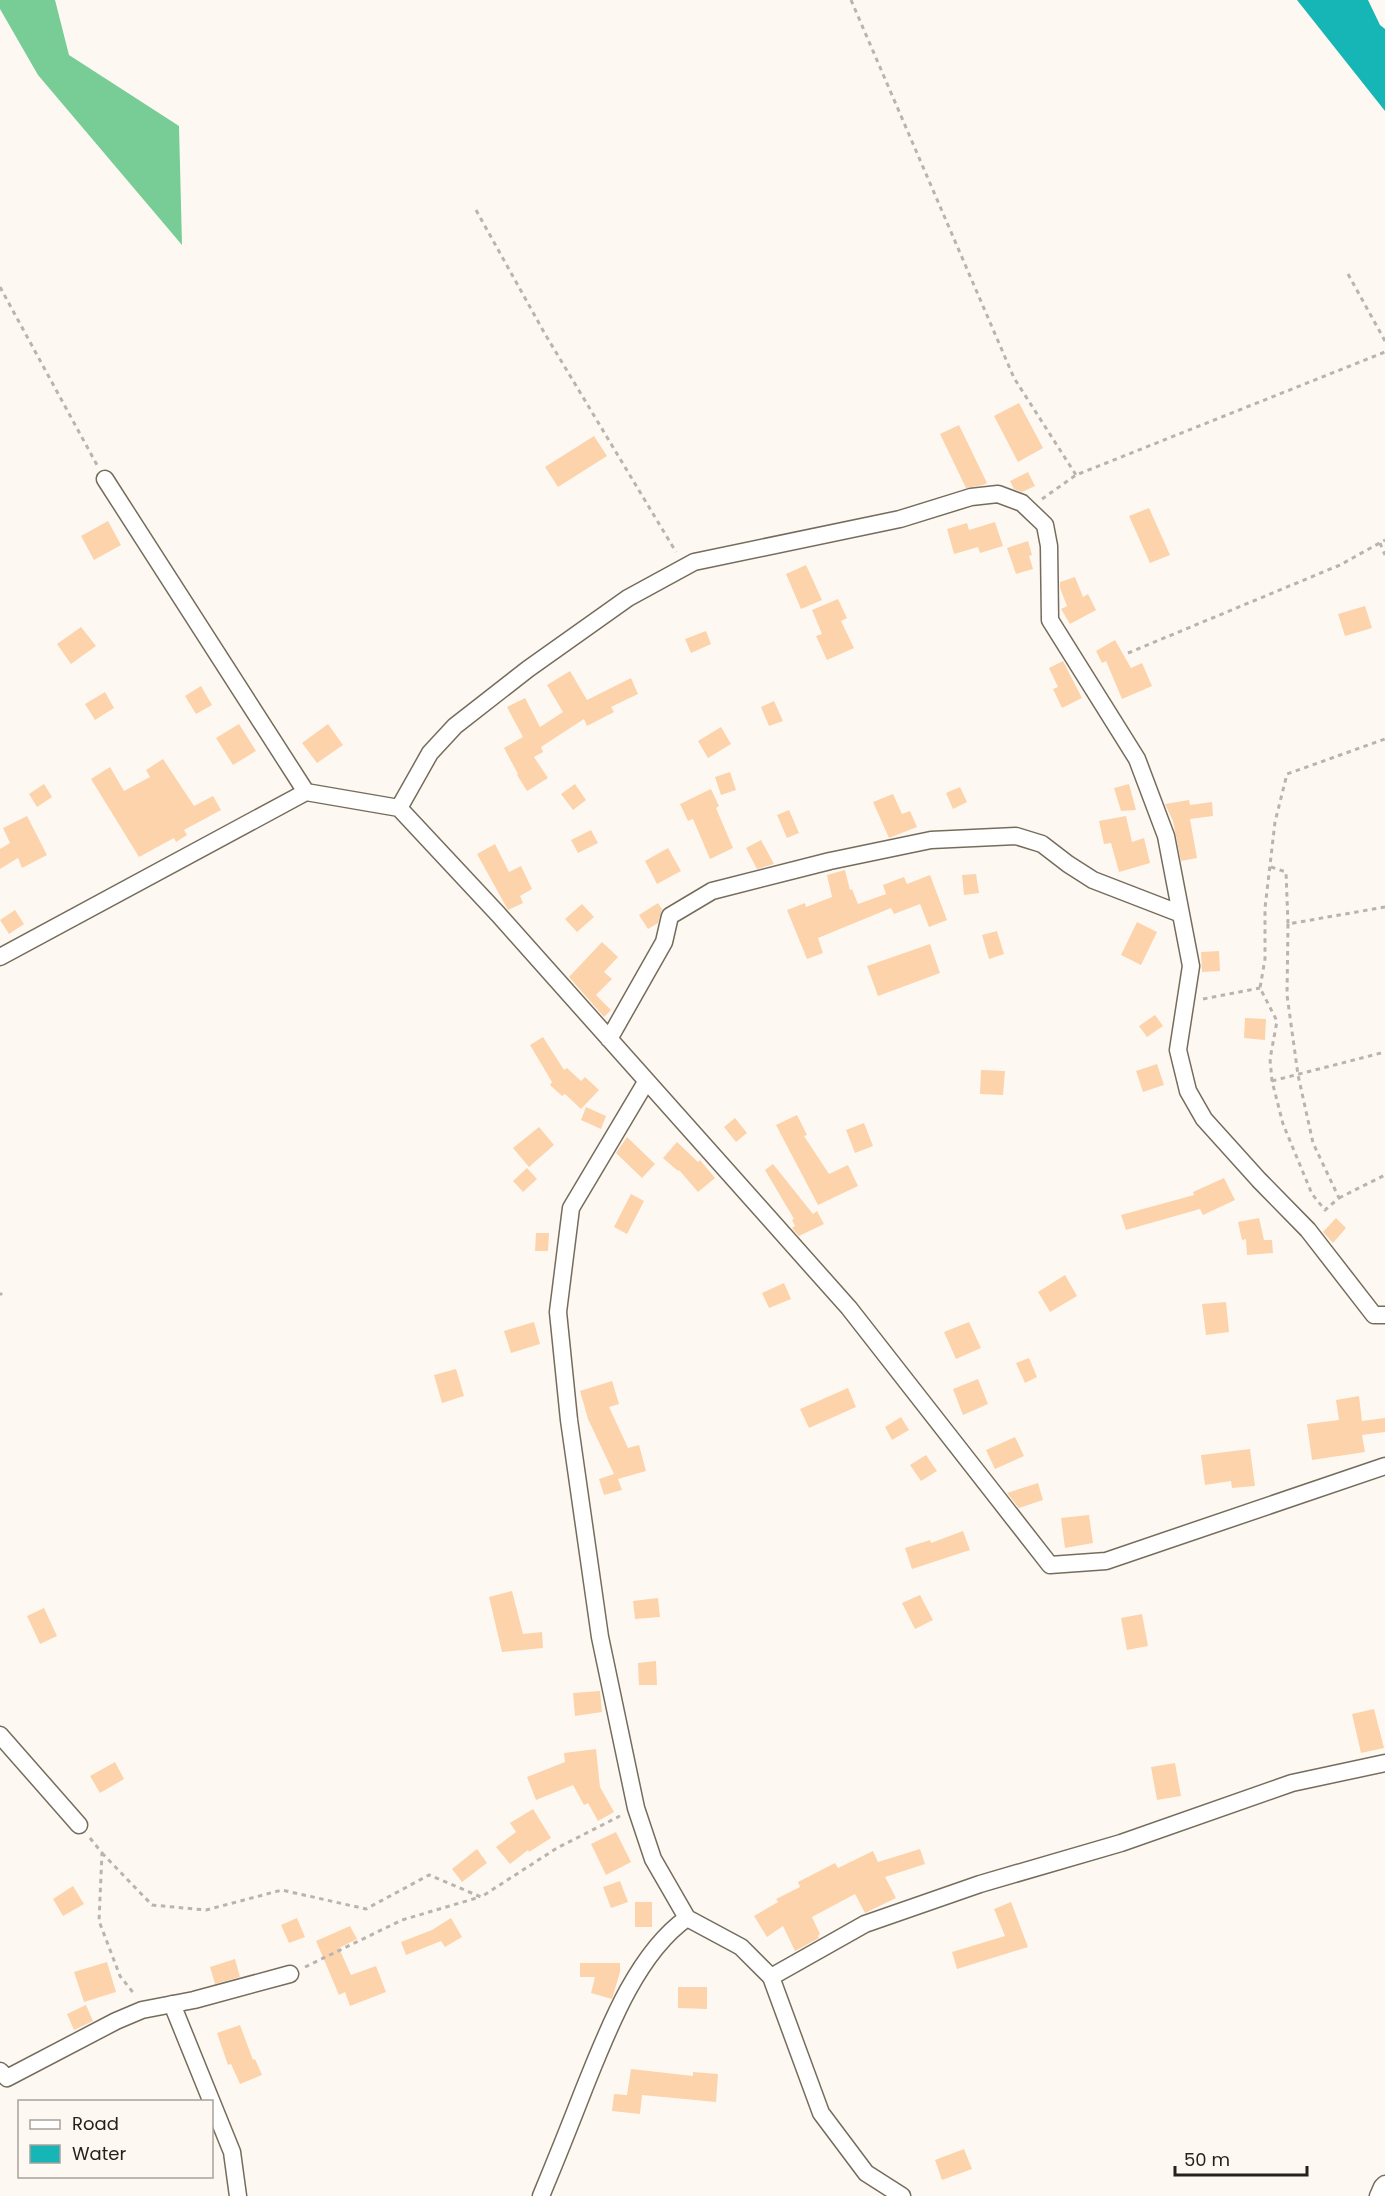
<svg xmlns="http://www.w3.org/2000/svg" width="1385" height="2196" font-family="Poppins,sans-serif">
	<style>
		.forest { fill: #77cd95 }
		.water { fill: #16b5b6 }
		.building { fill: #fcd3ab }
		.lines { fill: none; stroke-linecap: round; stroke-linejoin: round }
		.minor-casing { stroke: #766c5c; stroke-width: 19 }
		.path { stroke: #b9b5ae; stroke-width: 3; stroke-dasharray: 4.5 4.5; stroke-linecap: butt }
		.minor { stroke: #fff; stroke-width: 16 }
	</style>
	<rect width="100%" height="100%" fill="#fdf9f2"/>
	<path class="forest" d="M 0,0 L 55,0 L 69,55 L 179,126 L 182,245 L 38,75 L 0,9 Z"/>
	<path class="water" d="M 1297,0 L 1368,0 L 1380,25 L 1385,29 L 1385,111 Z"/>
	<path class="building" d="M 1019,403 L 1043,448 L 1018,462 L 994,416 Z
		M 959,425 L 987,483 L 983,485 L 966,488 L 940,434 Z
		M 594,436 L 607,456 L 558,487 L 545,467 Z
		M 1028,472 L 1035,486 L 1022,492 L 1014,489 L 1010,481 Z
		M 1149,508 L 1170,555 L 1150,563 L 1129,516 Z
		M 108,521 L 121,545 L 94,560 L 81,536 Z
		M 995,522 L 1003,546 L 980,553 L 978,547 L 954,554 L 947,529 L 967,523 L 969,530 Z
		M 1028,541 L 1032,555 L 1029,556 L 1033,569 L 1016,574 L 1007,548 Z
		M 806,565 L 822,600 L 801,609 L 786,574 Z
		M 1075,577 L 1083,597 L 1088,594 L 1096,610 L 1070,624 L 1061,609 L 1067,606 L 1060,588 L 1060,582 Z
		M 838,599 L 847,618 L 841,621 L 854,648 L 827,660 L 816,636 L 822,634 L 812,610 Z
		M 1365,606 L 1372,628 L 1345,636 L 1338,614 Z
		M 81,627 L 96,646 L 71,664 L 57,644 Z
		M 706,631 L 711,644 L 691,653 L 685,639 Z
		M 1115,640 L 1131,668 L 1142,663 L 1152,686 L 1122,699 L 1106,661 L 1102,663 L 1096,651 Z
		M 1063,661 L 1082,698 L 1062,708 L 1053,689 L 1058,687 L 1049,668 Z
		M 570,671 L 587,700 L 631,678 L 638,694 L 611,707 L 614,712 L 587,726 L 584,719 L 541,747 L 543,752 L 534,757 L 548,778 L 527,791 L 517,775 L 518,774 L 504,748 L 523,737 L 507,707 L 525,698 L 540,727 L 563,712 L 547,685 Z
		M 201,686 L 212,705 L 196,714 L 185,696 Z
		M 105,692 L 114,708 L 95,720 L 85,704 Z
		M 774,701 L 783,721 L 769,726 L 761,707 Z
		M 239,724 L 256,751 L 233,765 L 216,738 Z
		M 328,724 L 343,745 L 317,763 L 302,743 Z
		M 721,727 L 731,744 L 708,758 L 698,741 Z
		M 163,759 L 194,806 L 213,796 L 221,810 L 184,830 L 187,835 L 176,842 L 174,838 L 139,857 L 91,779 L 110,767 L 124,791 L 150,777 L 146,770 Z
		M 730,772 L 736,790 L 721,795 L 715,777 Z
		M 44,784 L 52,797 L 37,807 L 29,794 Z
		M 575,784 L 586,800 L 573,810 L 561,794 Z
		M 1129,784 L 1136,810 L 1121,811 L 1114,788 Z
		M 960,787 L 967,802 L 953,809 L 946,793 Z
		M 711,789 L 719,806 L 716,808 L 733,848 L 710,859 L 693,819 L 688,821 L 680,804 Z
		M 893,794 L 902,814 L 910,811 L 917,827 L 889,838 L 873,802 Z
		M 1189,800 L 1190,805 L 1212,802 L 1213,816 L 1190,819 L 1197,858 L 1181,861 L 1173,821 L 1165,804 Z
		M 789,810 L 799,833 L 787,838 L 777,815 Z
		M 27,816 L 47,855 L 22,868 L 18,858 L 0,869 L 0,849 L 10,843 L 3,828 Z
		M 1126,816 L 1132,842 L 1144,838 L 1150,863 L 1119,872 L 1111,843 L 1104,844 L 1099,821 Z
		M 591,830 L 598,843 L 578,853 L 571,840 Z
		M 761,840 L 774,864 L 757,869 L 746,848 Z
		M 495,844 L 509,872 L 521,866 L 532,889 L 520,896 L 523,903 L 508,910 L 477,854 Z
		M 668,848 L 681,871 L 657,884 L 645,861 Z
		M 845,870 L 850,890 L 852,889 L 858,904 L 886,894 L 883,885 L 904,877 L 907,884 L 930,875 L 947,920 L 929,927 L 920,904 L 894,914 L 891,908 L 818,938 L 823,953 L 807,959 L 787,910 L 805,903 L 806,907 L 832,897 L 827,875 Z
		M 976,874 L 979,893 L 964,895 L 962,875 Z
		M 658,903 L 662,909 L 658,923 L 648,929 L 639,915 Z
		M 582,904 L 594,917 L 577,932 L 565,919 Z
		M 15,910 L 24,924 L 9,934 L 0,920 Z
		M 1137,922 L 1157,932 L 1141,965 L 1121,955 Z
		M 997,931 L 1004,954 L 989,959 L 982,935 Z
		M 602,942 L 618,957 L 604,972 L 612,979 L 596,995 L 611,1010 L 604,1017 L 569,977 Z
		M 930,944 L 940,973 L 878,996 L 867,966 Z
		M 1219,951 L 1220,971 L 1202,972 L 1201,952 Z
		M 1155,1015 L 1163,1026 L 1147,1037 L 1139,1026 Z
		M 1245,1018 L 1266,1019 L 1265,1040 L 1244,1038 Z
		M 543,1037 L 564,1070 L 567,1068 L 581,1081 L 585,1077 L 599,1090 L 581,1109 L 565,1094 L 562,1096 L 550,1085 L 552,1082 L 530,1045 Z
		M 1157,1064 L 1164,1085 L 1143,1092 L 1136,1071 Z
		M 981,1070 L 1005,1071 L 1003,1095 L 980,1094 Z
		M 586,1107 L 606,1116 L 601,1129 L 581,1120 Z
		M 797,1115 L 807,1135 L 804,1136 L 829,1174 L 848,1165 L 858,1186 L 818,1205 L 776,1125 Z
		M 735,1118 L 747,1133 L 736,1142 L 724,1127 Z
		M 864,1123 L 873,1146 L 855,1153 L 846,1130 Z
		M 539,1127 L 554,1145 L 529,1167 L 513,1148 Z
		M 627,1137 L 655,1164 L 642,1178 L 616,1153 Z
		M 677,1142 L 698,1162 L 700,1160 L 715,1178 L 698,1192 L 679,1170 L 678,1171 L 663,1158 Z
		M 773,1164 L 813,1214 L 817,1211 L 824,1224 L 799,1236 L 792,1228 L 795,1226 L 792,1220 L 794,1219 L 765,1170 Z
		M 527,1168 L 537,1179 L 523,1192 L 513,1181 Z
		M 1224,1178 L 1235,1200 L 1203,1215 L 1200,1209 L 1126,1230 L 1121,1215 L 1194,1195 L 1193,1192 Z
		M 631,1194 L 644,1201 L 627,1234 L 614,1227 Z
		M 1259,1218 L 1264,1240 L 1272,1240 L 1273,1253 L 1247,1255 L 1246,1239 L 1242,1240 L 1238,1222 Z
		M 1336,1218 L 1346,1228 L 1333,1243 L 1323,1232 Z
		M 536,1233 L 549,1233 L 548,1251 L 535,1251 Z
		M 1065,1275 L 1077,1296 L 1050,1312 L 1038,1292 Z
		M 784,1283 L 791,1299 L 769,1308 L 762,1293 Z
		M 1226,1302 L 1229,1332 L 1206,1335 L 1202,1304 Z
		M 534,1322 L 540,1344 L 511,1353 L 504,1331 Z
		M 969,1322 L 981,1348 L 956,1359 L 944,1332 Z
		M 1029,1358 L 1037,1377 L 1025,1383 L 1016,1363 Z
		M 456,1369 L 464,1396 L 442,1403 L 434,1375 Z
		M 978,1379 L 988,1404 L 963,1415 L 953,1389 Z
		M 612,1381 L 619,1404 L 609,1407 L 628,1448 L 639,1445 L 646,1471 L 618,1479 L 622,1490 L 604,1495 L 599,1479 L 614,1474 L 588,1419 L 580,1391 Z
		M 848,1388 L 856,1407 L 809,1428 L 800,1409 Z
		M 1359,1396 L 1362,1421 L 1385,1418 L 1385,1432 L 1362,1435 L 1365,1452 L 1312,1460 L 1307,1424 L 1339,1420 L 1336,1400 Z
		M 901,1417 L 909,1430 L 892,1440 L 885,1427 Z
		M 1015,1437 L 1024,1456 L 995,1469 L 986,1450 Z
		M 1250,1449 L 1255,1486 L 1232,1488 L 1231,1481 L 1205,1485 L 1201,1455 Z
		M 926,1455 L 937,1471 L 921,1481 L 910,1465 Z
		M 1038,1483 L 1043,1500 L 1019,1508 L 1007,1493 Z
		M 1089,1515 L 1093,1543 L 1065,1548 L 1061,1518 Z
		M 963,1531 L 970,1550 L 912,1569 L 905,1548 L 930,1540 L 931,1543 Z
		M 512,1591 L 523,1634 L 542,1632 L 543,1648 L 502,1652 L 489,1597 Z
		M 920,1595 L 933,1620 L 915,1629 L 902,1603 Z
		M 658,1598 L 660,1617 L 635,1619 L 633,1601 Z
		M 44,1608 L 57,1636 L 40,1644 L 27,1616 Z
		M 1142,1614 L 1148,1646 L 1127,1650 L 1121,1618 Z
		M 656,1661 L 657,1685 L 639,1685 L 638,1663 Z
		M 600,1691 L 602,1712 L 575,1716 L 573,1693 Z
		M 1374,1709 L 1384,1748 L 1361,1753 L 1352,1714 Z
		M 596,1749 L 600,1787 L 614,1812 L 598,1821 L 588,1803 L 584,1805 L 573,1785 L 536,1800 L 527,1777 L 565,1762 L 564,1753 Z
		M 115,1762 L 124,1779 L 100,1793 L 90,1776 Z
		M 1175,1763 L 1181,1796 L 1157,1800 L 1151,1767 Z
		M 533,1809 L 551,1838 L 529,1852 L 528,1850 L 510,1864 L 496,1847 L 516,1832 L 510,1823 Z
		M 616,1832 L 631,1862 L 606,1875 L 591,1844 Z
		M 477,1849 L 487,1863 L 462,1882 L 452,1869 Z
		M 920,1849 L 925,1864 L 885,1877 L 896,1898 L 865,1913 L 855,1894 L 812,1917 L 820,1934 L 818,1936 L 819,1938 L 795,1951 L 783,1926 L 767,1937 L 754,1916 L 778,1902 L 776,1899 L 800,1887 L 798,1882 L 835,1863 L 838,1868 L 873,1851 L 878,1862 Z
		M 620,1881 L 628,1902 L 611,1908 L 603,1887 Z
		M 73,1886 L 84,1904 L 63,1916 L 53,1899 Z
		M 635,1902 L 652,1902 L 652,1927 L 635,1927 Z
		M 1011,1902 L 1028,1947 L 957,1969 L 952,1952 L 1005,1936 L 994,1909 Z
		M 297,1918 L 305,1937 L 289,1943 L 281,1925 Z
		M 451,1918 L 462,1937 L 445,1947 L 441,1941 L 406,1955 L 401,1942 L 432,1930 Z
		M 350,1926 L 357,1939 L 339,1948 L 351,1975 L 376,1966 L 386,1992 L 350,2006 L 345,1992 L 339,1995 L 316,1941 Z
		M 235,1959 L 240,1977 L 215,1984 L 210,1967 Z
		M 107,1962 L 116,1992 L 84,2002 L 74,1972 Z
		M 580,1963 L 620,1963 L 620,1972 L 612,1999 L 591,1993 L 595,1977 L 580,1977 Z
		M 678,1987 L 707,1987 L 707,2009 L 678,2008 Z
		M 86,2005 L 93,2021 L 74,2030 L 67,2014 Z
		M 240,2025 L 253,2060 L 255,2059 L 262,2075 L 240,2084 L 231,2064 L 228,2065 L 217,2033 Z
		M 631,2069 L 693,2076 L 693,2072 L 718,2074 L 716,2102 L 642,2095 L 640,2114 L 612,2111 L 614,2094 L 627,2095 Z
		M 964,2149 L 972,2169 L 942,2180 L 935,2160 Z"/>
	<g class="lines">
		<defs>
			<path id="minor" d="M 105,479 L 306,792 L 399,808 L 498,914 L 849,1308 L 1050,1565 L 1106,1561 L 1385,1466
				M 399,808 L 430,753 L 455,726 L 528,669 L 628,598 L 694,562 L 900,519 L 971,497 L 998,494 L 1022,503 L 1045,525 L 1049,546 L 1050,620 L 1137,759 L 1166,836 L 1191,966 L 1178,1050 L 1188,1091 L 1204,1119 L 1259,1180 L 1308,1230 L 1374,1315 L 1385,1315
				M 0,957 L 306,792
				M 609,1039 L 664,942 L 670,916 L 712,891 L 830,861 L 931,840 L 1016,836 L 1042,844 L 1068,864 L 1093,880 L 1181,914
				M 646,1082 L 571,1208 L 558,1312 L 569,1420 L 600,1637 L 636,1808 L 653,1859 L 687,1918 L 741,1947 L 771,1977 L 821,2113 L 866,2173 L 902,2196
				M 0,1735 L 79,1825
				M 771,1977 L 865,1924 L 980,1884 L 1121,1843 L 1292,1783 L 1385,1763
				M 172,2004 L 232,2152 L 238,2196
				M 0,2071 L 7,2078 L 116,2021 L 142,2010 L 194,2000 L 290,1974
				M 541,2196 C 556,2160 570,2125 584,2089 C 607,2032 636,1954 687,1918
				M 1378,2196 L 1382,2187 L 1385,2184"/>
		</defs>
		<use href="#minor" class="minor-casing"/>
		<path class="path" d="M 851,0 L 1014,378 L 1076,475
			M 476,210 L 545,334 L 676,552
			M 1348,274 L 1385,341
			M 0,287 L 97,465
			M 1042,499 L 1076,475 L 1385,352
			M 1380,543 L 1385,555
			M 1128,653 L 1340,565 L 1385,540
			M 1271,867 L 1286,872 L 1288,924 L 1385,907
			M 1288,924 L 1287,995 L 1298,1075 L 1313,1143 L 1339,1198 L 1325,1210 L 1312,1194 L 1283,1124 L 1272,1081 L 1270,1059 L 1277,1021 L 1260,988 L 1265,959 L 1265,908 L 1275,822 L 1287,774 L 1385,739
			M 1203,999 L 1260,988
			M 1272,1081 L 1385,1052
			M 1339,1198 L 1385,1175
			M 0,1293 L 2,1295
			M 90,1838 L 102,1853 L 99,1921 L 120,1976 L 135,1995
			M 102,1853 L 152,1905 L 206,1910 L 282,1890 L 366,1909 L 429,1875 L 481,1897 L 557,1848 L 620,1816
			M 305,1967 L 402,1920 L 480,1897"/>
		<use href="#minor" class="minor"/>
	</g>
	<rect x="18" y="2100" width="195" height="78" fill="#fdf9f2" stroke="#a7a39c" stroke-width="1.5"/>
	<rect x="30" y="2120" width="30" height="9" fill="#ffffff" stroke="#a7a39c" stroke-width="1.5"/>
	<text x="72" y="2130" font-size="18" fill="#26221b">Road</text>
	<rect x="30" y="2145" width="30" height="18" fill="#16b5b6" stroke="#a7a39c" stroke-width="1.5"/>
	<text x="72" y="2160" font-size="18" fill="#26221b">Water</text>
	<path d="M1175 2166v9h132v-9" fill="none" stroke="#26221b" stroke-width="3"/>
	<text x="1184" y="2166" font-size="18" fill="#26221b" stroke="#fdf9f2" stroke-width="4.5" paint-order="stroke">50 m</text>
</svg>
